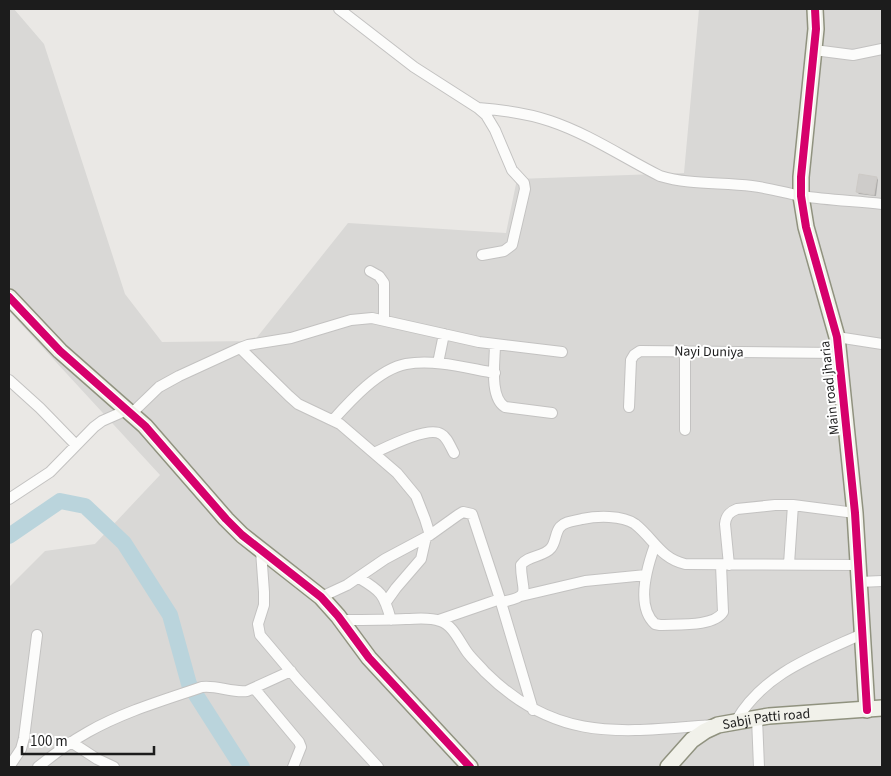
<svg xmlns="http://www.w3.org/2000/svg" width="891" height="776" font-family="'Source Sans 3',sans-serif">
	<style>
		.residential { fill: #d9d8d6 }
		.shadow { fill: #0003 }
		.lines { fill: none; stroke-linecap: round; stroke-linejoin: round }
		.river { stroke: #bad4dc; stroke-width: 16 }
		.building { fill: #ceccca; stroke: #cdcac6 }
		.street-casing { stroke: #c3c2c1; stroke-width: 12 }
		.secondary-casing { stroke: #90927f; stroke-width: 18 }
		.street { stroke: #fcfcfb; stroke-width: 10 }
		.secondary { stroke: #f1f1ea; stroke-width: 15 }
		.cycleway-casing { stroke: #fff; stroke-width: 11 }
		.cycleway { stroke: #d6006c; stroke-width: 8 }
		.labels { text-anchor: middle; stroke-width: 4; stroke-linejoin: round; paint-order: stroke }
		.street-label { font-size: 14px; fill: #1c1c1c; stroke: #fff }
	</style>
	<rect width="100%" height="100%" fill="#eae8e5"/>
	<path class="residential" d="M 9,9 L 14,9 L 44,44 L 125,294 L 162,342 L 254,341 L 348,223 L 506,233 L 517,179 L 684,173 L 699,9 L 882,9 L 882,767 L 9,767 L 9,587 L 45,551 L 95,544 L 160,475 L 9,311 Z"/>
	<path class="shadow" d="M 877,178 L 878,180 L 876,196 L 859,194 L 857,192 Z"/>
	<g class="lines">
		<path class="river" d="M 9,536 L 60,501 L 85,506 L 124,543 L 170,615 L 189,684 L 242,767"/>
	</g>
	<path class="building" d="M 859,174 L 877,177 L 874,195 L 856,192 Z"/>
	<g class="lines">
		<defs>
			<path id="street" d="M 339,9 L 414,67 L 478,108 L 486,115 L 495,130 L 512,170 L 524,183 L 525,189 L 512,245 L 504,251 L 482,255
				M 814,50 L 853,55 L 882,49
				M 478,108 C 503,110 527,113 550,121 C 589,134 624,158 660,176 C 690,185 721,182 752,186 C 769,188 785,193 801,196 C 828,200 855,201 882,204
				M 370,271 L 379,276 L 384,283 L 384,320
				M 837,337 L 882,344
				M 495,344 C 495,361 489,397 505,407 L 552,413
				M 240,348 L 289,396 L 298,404 L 340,424 L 397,473 L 416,496 L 425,519 L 430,535
				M 438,363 L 444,334
				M 9,380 L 40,408 L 76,445
				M 629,407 L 631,360 L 634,355 L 640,351 L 838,353
				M 131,414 L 159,387 L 179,376 L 240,348 L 248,345 L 291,338 L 351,320 L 372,318 L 479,342 L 562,352
				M 333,420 C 351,400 379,369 406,364 C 435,359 466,368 495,373
				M 685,430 L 685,351
				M 374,453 C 387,447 428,426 441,434 C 447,437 450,446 454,453
				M 9,499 L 50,472 L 94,427 L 102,421 L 127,410
				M 655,545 C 647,567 635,606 655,624 L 660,625 C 677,624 714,627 723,612 L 721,565
				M 261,551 L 264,592 L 264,605 L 258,624 L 260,635 L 298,680 L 378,767
				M 789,564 L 793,505
				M 729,565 L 725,524 C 726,516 729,512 737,509 L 775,505 L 793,505 L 855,513
				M 359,578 C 381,591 384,594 391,620
				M 859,582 L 882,581
				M 521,596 L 585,581 L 646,575
				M 321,597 L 347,585 L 385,559 L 430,535 L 458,515 L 463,512 L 472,514 L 500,599 L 533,710
				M 386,602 L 396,588 L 421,559 L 426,537
				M 501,602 C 534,596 521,592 521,565 C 528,555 544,557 551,548 C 556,542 555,533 560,527 C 565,521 575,521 582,519 C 597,516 622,515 635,524 C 654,539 660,558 685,564 L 858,565
				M 341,620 C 362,620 384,620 406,619 C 417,619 429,617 440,621 C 453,625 459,641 467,652 C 472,659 479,665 485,672 C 557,743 620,732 712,725
				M 439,620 L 500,599
				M 254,688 L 299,742 L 301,747 L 293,767
				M 757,718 L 759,767
				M 736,721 C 764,673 814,656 862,634
				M 71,742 L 97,759 L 114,767
				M 9,767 L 21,749 L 24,738 L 37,635
				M 38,767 C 54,754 70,742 88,732 C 123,712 164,700 202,687 C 217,685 232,693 247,691 L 291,671"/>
			<g id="secondary">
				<path d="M 815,9 L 816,29 L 801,177 L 801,196 L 806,227 L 837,337 L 855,513 L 867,710"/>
				<path d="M 9,297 L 60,351 L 145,426 L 226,519 L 242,535 L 321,597 L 338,616 L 369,658 L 470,767"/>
				<path id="s1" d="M 668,767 L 692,740 L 705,731 L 718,725 L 769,716 L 882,708"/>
			</g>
		</defs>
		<use href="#street" class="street-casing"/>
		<use href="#secondary" class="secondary-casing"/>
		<use href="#street" class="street"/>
		<use href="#secondary" class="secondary"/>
		<defs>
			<path id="cycleway" d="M 815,9 L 816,29 L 801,177 L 801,196 L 806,227 L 837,337 L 855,513 L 867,710
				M 9,297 L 60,351 L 145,426 L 226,519 L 242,535 L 321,597 L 338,616 L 369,658 L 470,767"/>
		</defs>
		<use href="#cycleway" class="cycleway-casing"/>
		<use href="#cycleway" class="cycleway"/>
	</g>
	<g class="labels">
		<g class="street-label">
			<text transform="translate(709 351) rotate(1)" y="5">Nayi Duniya</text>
			<text transform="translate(829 388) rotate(-96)" y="5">Main road jharia</text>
			<text dy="5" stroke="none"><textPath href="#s1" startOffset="115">Sabji Patti road</textPath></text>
		</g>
	</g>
	<rect width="891" height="776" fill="none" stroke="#1c1c1c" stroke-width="20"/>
	<path d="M22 746v8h132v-8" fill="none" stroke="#1c1c1c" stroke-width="2.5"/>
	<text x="30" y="746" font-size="15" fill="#1c1c1c" stroke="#ffffff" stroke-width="4" paint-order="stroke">100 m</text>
</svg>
